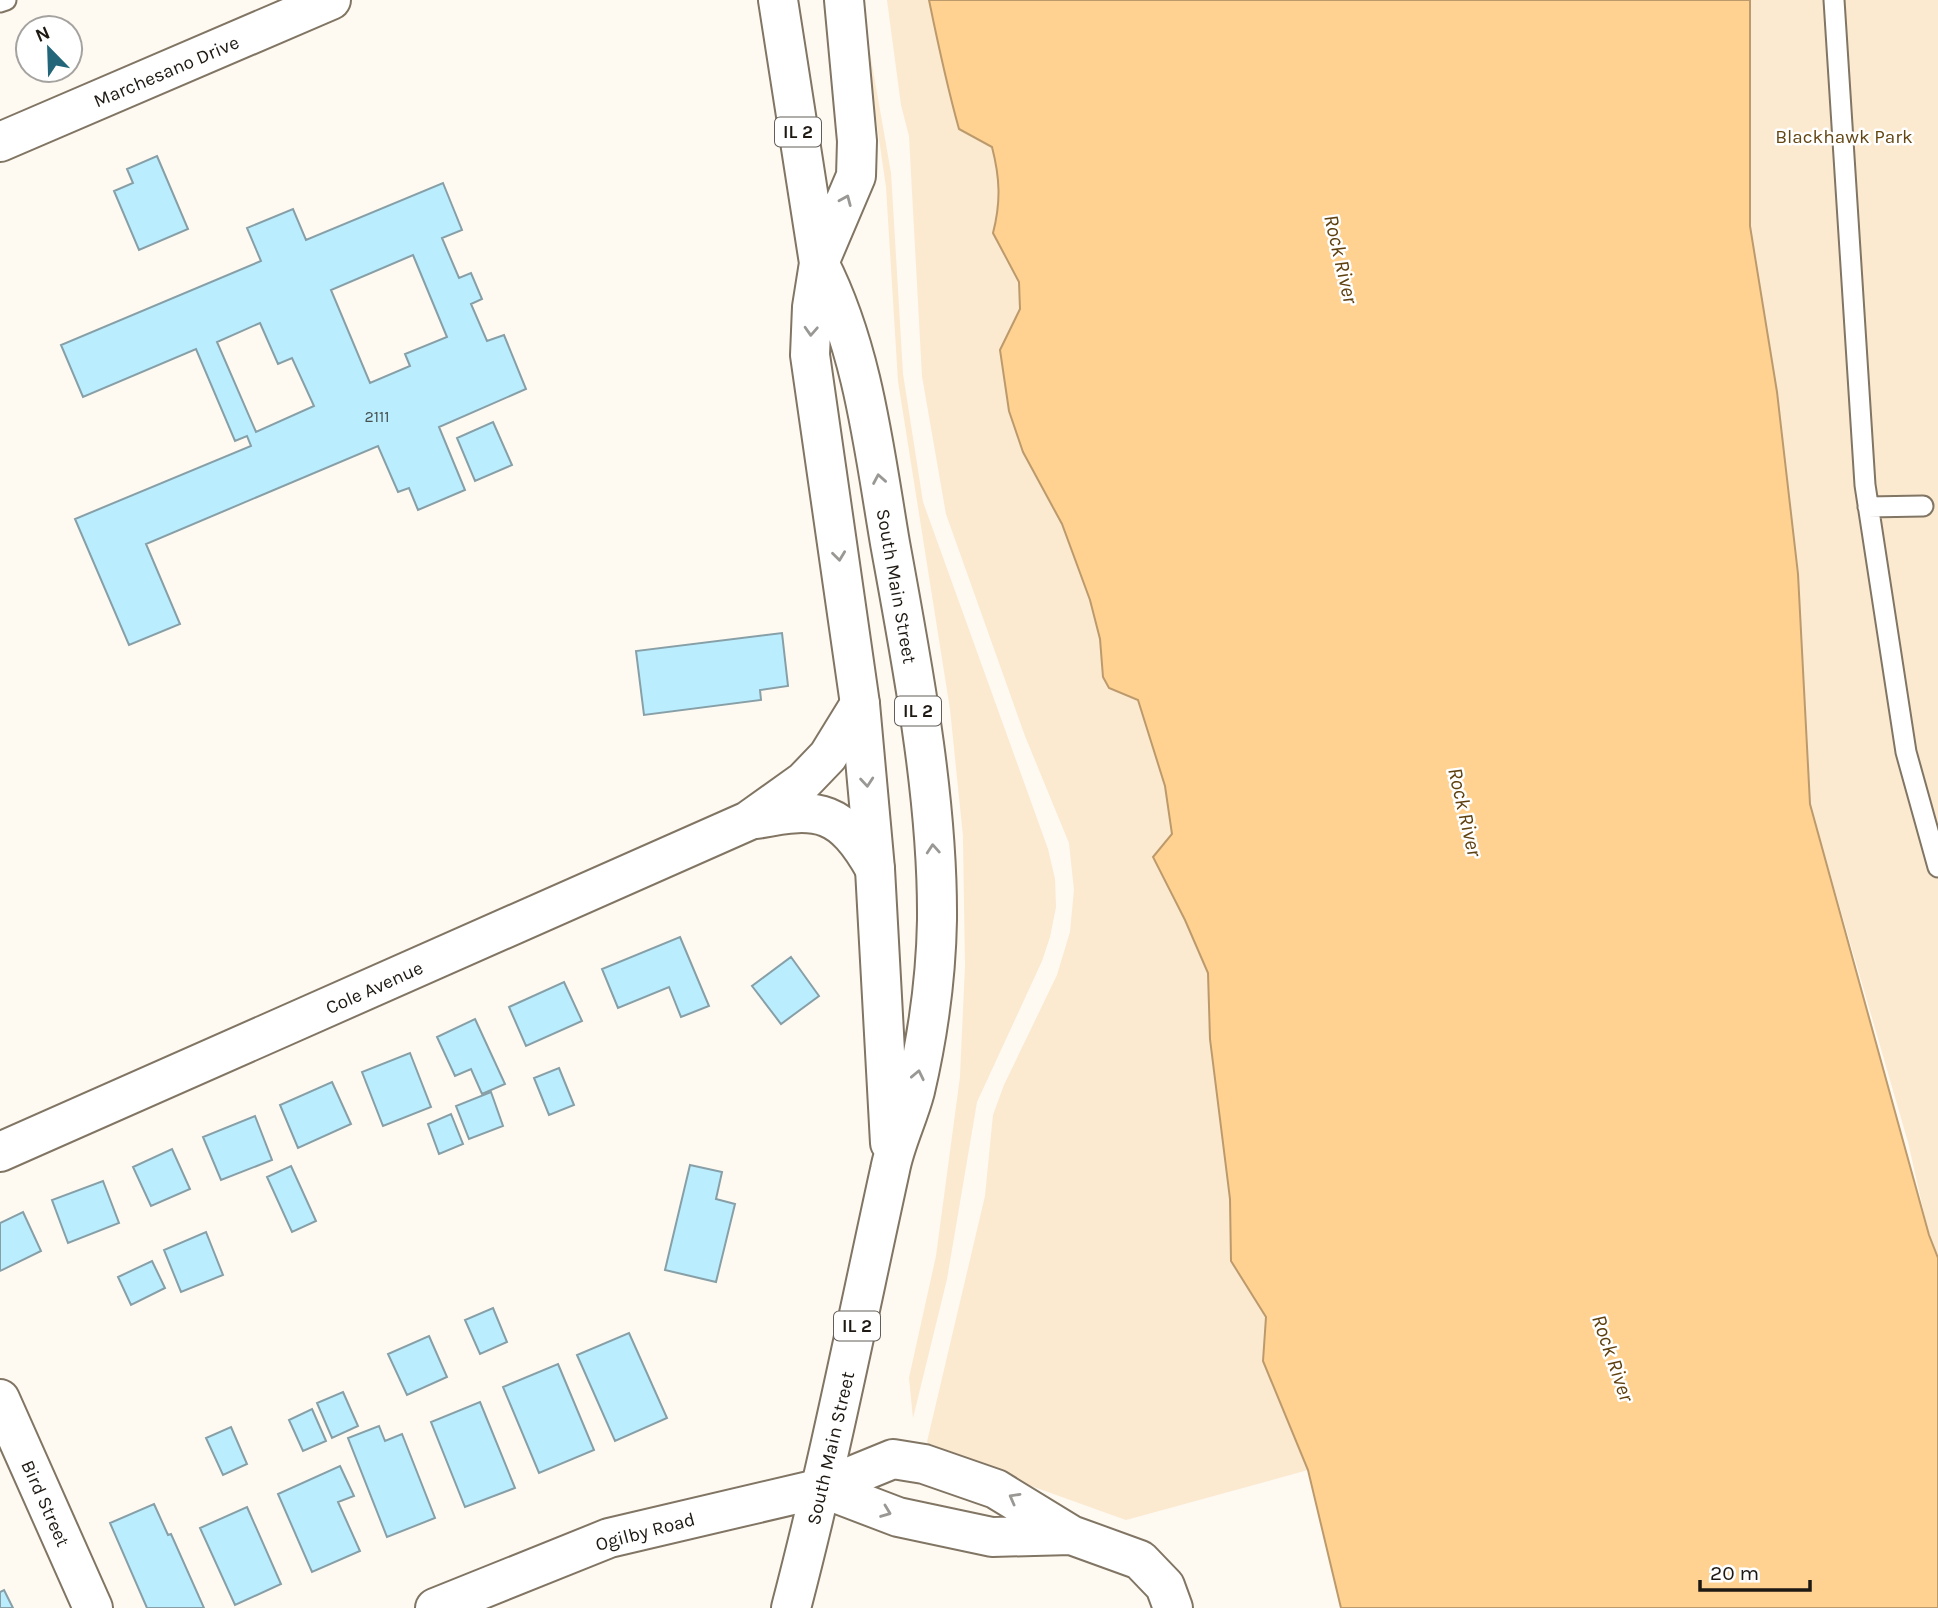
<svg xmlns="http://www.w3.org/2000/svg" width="1938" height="1608" font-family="Karla,sans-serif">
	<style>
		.green { fill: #fbe9d0 }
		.water { fill: #ffd292; stroke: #bc9a6c; stroke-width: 2 }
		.building { fill: #baedfe; stroke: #879fa7; stroke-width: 2; fill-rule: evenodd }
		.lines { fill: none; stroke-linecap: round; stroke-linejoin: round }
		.service-casing { stroke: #817564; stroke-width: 23 }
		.minor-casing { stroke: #817564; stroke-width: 42 }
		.tertiary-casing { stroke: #817564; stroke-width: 42 }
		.secondary-casing { stroke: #817564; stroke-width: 42 }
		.primary-casing { stroke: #817564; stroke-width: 42 }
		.service { stroke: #fff; stroke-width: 19 }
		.minor { stroke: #fff; stroke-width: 38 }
		.tertiary { stroke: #fff; stroke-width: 38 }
		.secondary { stroke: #fff; stroke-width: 38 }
		.primary { stroke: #fff; stroke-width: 38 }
		.oneway { stroke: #9a9894 }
		.labels { text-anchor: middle; stroke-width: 5; stroke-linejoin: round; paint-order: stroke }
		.number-label { font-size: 16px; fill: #454e4d }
		.shield { fill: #fff; stroke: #625e59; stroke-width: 2 }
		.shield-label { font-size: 18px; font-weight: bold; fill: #1e1912 }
		.street-label { font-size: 19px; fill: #1e1912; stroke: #fff }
		.park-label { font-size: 19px; fill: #634614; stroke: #fff }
		.water-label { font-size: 21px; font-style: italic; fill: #5f410f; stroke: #fff }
	</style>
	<rect width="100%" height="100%" fill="#fef9f1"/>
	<path class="green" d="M 887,0 L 929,0 C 937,44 948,86 959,128 L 992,147 C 1000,178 1001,202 993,233 L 1019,281 L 1020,308 L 1000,350 L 1009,411 L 1023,452 L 1062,524 L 1090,600 L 1100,639 L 1103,677 L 1109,688 L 1138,700 L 1165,786 L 1172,834 L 1153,858 L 1185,920 L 1208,973 L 1210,1039 L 1230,1199 L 1231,1261 L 1266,1317 L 1263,1361 L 1308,1470 L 1126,1520 L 940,1453 L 927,1442 L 985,1196 L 993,1115 L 1004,1085 L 1057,975 L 1070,932 L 1074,890 L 1069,843 L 1025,736 L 946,514 L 922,376 L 909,136 L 901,105 Z
		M 1750,0 L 1938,0 L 1938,1258 L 1929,1235 L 1908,1142 L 1810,804 L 1798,574 L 1777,392 L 1750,226 Z
		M 869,47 L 891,173 L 903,374 L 923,502 L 1048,849 L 1055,879 L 1056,907 L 1050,937 L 1042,961 L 977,1102 L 947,1279 L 913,1418 L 909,1378 L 936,1256 L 960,1077 L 965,966 L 963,836 L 950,709 L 898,381 L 886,187 L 868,63 Z"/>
	<path class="water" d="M 929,0 L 1750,0 L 1750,226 L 1777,392 L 1798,574 L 1810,804 L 1929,1235 L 1938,1258 L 1938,1608 L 1341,1608 L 1308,1470 L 1263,1361 L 1266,1317 L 1231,1261 L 1230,1199 L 1210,1039 L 1208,973 L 1185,920 L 1153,857 L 1172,834 L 1165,786 L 1138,700 L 1109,688 L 1103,677 L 1100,639 L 1090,600 L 1062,524 L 1023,452 L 1009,411 L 1000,350 L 1020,309 L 1019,282 L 993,233 C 1001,202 1000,178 992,147 L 959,129 C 947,86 938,44 929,0 Z"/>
	<path class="building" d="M 157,156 L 188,229 L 139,250 L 114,191 L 133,183 L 127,169 Z
		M 443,183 L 462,230 L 442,238 L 459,278 L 471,273 L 482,299 L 471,304 L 487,341 L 504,335 L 526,389 L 439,427 L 465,490 L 418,510 L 409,488 L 398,492 L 378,446 L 146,544 L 180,624 L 129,645 L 75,519 L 251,446 L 247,436 L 235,441 L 196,349 L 83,397 L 61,345 L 261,261 L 247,228 L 293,209 L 306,240 ZM 413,255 L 447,337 L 405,354 L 410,366 L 370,383 L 331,290 ZM 260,323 L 278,364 L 292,358 L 314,406 L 256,432 L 217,342 Z
		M 493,422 L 512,465 L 475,481 L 457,438 Z
		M 782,633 L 788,686 L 760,690 L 761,700 L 644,715 L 636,651 Z
		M 680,937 L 709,1006 L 681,1017 L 669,987 L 618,1008 L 602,969 Z
		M 791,957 L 819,996 L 781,1024 L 752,986 Z
		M 564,982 L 582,1021 L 526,1046 L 509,1007 Z
		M 475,1019 L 505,1084 L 482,1094 L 471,1069 L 455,1076 L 437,1037 Z
		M 410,1053 L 431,1107 L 383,1126 L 362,1072 Z
		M 559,1068 L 574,1105 L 549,1115 L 534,1078 Z
		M 332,1082 L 351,1124 L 298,1148 L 280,1105 Z
		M 491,1092 L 503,1126 L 469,1139 L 456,1106 Z
		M 451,1114 L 463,1144 L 439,1154 L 428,1124 Z
		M 255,1116 L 272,1160 L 221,1180 L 203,1137 Z
		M 172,1149 L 190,1189 L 151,1206 L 133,1167 Z
		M 690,1165 L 722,1172 L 716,1199 L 735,1204 L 716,1282 L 665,1270 Z
		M 291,1166 L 316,1221 L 292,1232 L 267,1177 Z
		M 103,1181 L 119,1223 L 68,1243 L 52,1200 Z
		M 23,1212 L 41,1251 L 0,1271 L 0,1223 Z
		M 206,1232 L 223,1275 L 181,1292 L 164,1250 Z
		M 152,1261 L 165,1288 L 131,1305 L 118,1277 Z
		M 493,1308 L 507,1342 L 480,1354 L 465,1320 Z
		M 629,1333 L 667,1418 L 615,1441 L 577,1355 Z
		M 429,1336 L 447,1377 L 407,1395 L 388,1354 Z
		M 558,1364 L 594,1450 L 539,1473 L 503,1387 Z
		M 343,1392 L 358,1426 L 332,1438 L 317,1403 Z
		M 480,1402 L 515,1488 L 465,1507 L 431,1422 Z
		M 312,1409 L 326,1441 L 303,1451 L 289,1420 Z
		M 379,1426 L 385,1441 L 402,1434 L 435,1518 L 387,1537 L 348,1438 Z
		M 231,1427 L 247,1464 L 223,1475 L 206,1438 Z
		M 340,1466 L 354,1496 L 338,1502 L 360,1551 L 312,1572 L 278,1494 Z
		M 154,1504 L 168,1535 L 171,1534 L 204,1608 L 147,1608 L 110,1523 Z
		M 247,1507 L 281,1584 L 235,1605 L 200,1528 Z
		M 4,1590 L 13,1608 L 0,1608 L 0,1592 Z"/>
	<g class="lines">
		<defs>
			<path id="service" d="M 1834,0 L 1865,485 L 1906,752 L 1938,867
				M 0,2 L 6,0
				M 1868,507 L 1923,506"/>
			<path id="minor" d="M 757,819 C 820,806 842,811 875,869
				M 0,1152 L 748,821 L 804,781 L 828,756 L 860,704
				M 0,1399 L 93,1608
				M 822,1488 L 893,1459 L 924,1464 L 996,1489 L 1071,1535 L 1140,1560 L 1165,1586 L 1173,1608
				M 822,1488 L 898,1517 L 992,1537 L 1071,1535"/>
			<path id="tertiary" d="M 435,1608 L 609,1538 L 822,1488"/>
			<path id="secondary" d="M 0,142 L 331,0"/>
			<path id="primary" d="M 778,0 L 819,263 C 863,349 874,449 890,543 C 912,664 938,797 937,920 C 936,978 928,1035 915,1091 C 908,1118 895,1143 890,1170 C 858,1316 829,1463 791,1608
				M 844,0 L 857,141 L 856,176 L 819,263 L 812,307 L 810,355 L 860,704 L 875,869 L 890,1143"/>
		</defs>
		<use href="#service" class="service-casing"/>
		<use href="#minor" class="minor-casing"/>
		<use href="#tertiary" class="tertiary-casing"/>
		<use href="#secondary" class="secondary-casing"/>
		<use href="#primary" class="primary-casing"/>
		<use href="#service" class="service"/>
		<use href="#minor" class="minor"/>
		<use href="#tertiary" class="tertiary"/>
		<use href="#secondary" class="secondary"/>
		<use href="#primary" class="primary"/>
	</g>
	<defs><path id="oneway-chevron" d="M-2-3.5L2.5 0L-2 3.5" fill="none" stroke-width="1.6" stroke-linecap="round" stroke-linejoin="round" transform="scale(1.75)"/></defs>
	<g class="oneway">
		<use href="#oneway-chevron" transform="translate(846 200) rotate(-67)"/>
		<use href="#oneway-chevron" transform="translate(811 331) rotate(93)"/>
		<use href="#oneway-chevron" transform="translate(879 479) rotate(-100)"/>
		<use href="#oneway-chevron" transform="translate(839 556) rotate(83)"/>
		<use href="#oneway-chevron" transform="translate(867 782) rotate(85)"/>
		<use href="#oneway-chevron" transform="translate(933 849) rotate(-94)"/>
		<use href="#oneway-chevron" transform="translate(918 1075) rotate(-78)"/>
		<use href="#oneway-chevron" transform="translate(1014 1498) rotate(-151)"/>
		<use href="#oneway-chevron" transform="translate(886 1512) rotate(21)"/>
	</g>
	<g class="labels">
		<g class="number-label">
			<text x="377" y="422">2111</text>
		</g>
		<g class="shield">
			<rect x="775" y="117.5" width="46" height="29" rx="5"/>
			<rect x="895" y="696.5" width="46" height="29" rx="5"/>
			<rect x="834" y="1311.5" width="46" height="29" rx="5"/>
		</g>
		<g class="shield-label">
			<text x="798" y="138">IL 2</text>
			<text x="918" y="717">IL 2</text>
			<text x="857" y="1332">IL 2</text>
		</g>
		<g class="street-label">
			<text transform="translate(166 71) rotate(-23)" y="7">Marchesano Drive</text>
			<text transform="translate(897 586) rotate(80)" y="7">South Main Street</text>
			<text transform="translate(374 987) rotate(-24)" y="7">Cole Avenue</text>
			<text transform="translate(830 1448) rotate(-77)" y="7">South Main Street</text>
			<text transform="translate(46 1503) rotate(66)" y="7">Bird Street</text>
			<text transform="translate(645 1531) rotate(-15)" y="7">Ogilby Road</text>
		</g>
		<g class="park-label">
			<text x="1844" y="143">Blackhawk Park</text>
		</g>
		<g class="water-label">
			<text transform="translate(1341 259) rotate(77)" y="7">Rock River</text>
			<text transform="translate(1465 812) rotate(77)" y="7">Rock River</text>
			<text transform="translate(1613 1358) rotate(71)" y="7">Rock River</text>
		</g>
	</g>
	<g transform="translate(49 49) rotate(337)"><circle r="33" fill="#ffffff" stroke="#a5a3a0" stroke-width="2"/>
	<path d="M0-5L12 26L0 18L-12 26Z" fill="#236579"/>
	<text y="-10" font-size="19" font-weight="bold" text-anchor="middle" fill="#1e1912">N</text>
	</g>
	<path d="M1700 1580v10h110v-10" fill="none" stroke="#1e1912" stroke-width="3.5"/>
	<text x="1710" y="1580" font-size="21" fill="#1e1912" stroke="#ffffff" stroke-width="5" paint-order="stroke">20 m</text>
</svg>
